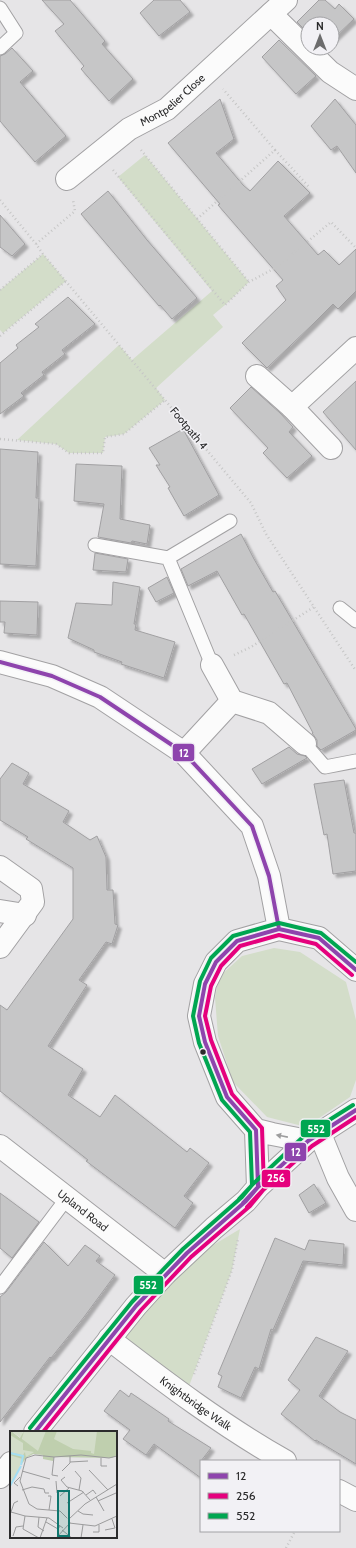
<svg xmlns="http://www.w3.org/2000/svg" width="356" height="1548" font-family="Cabin,sans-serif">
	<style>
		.green { fill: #d3ddc9 }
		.building { fill: #c6c6c7; stroke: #a1a0a2; filter: url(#shadow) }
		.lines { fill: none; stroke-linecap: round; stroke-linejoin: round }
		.service-casing { stroke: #a2a1a3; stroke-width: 15 }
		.minor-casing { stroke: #a2a1a3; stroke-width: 24 }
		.tertiary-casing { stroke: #a2a1a3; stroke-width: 24 }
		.path { stroke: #c6c6c6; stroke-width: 2.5; stroke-dasharray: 1 3; stroke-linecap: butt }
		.service { stroke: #fbfbfb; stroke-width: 13 }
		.minor { stroke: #fbfbfb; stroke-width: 22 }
		.tertiary { stroke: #fbfbfb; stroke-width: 22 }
		.bus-1-casing { stroke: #f2f1f5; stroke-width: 7 }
		.bus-2-casing { stroke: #f2f1f5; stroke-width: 7 }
		.bus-3-casing { stroke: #f2f1f5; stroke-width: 7 }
		.bus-1 { stroke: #8e44ad; stroke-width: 4 }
		.bus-2 { stroke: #e5007d; stroke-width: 4 }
		.bus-3 { stroke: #00a651; stroke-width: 4 }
		.oneway { fill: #9d9d9e }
		.bus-dot { fill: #2b2b2c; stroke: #f2f1f5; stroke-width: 1.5 }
		.labels { text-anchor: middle; stroke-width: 3; stroke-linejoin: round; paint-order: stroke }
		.street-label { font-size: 11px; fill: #2b2b2c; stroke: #f2f1f5 }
		.inset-river { fill: none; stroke: #a4def3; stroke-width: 2 }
		.inset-road { fill: none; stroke: #9b9b9c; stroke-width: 1 }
		.view { fill: #0f766e; fill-opacity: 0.15; stroke: #0f766e; stroke-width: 2 }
		.inset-edge { fill: none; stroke: #2b2b2c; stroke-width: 2 }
		.line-badge { stroke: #f2f1f5; stroke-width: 1.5 }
		.badge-label { font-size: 11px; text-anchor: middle; font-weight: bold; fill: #fff }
	</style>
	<defs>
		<filter id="shadow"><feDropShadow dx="3.5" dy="3.5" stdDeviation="1" flood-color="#0004"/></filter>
	</defs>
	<rect width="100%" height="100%" fill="#e6e5e7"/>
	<path class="green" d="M 145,155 L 249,282 L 225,305 L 213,315 L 223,327 L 156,388 L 165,400 L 124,434 L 105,437 L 103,453 L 69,453 L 56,444 L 17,440 L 119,345 L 132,360 L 212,291 L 118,177 Z
		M 43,254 L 66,281 L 3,333 L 0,330 L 0,290 Z
		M 274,948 L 300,952 L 346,982 L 356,1020 L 356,1080 L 350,1097 L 306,1127 L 267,1117 L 233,1082 L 218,1036 L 215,998 L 219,977 L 242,956 Z
		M 240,1229 L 232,1270 L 185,1397 L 109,1339 L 165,1274 Z"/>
	<path class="building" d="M 42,0 L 70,0 L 105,41 L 102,44 L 133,79 L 109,101 L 81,69 L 84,66 L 55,31 L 64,24 Z
		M 154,0 L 180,0 L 190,12 L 159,36 L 140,13 Z
		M 319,0 L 325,0 L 335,9 L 339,4 L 354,19 L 332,40 L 332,24 L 308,24 L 308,33 L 297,22 Z
		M 279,40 L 316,76 L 296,94 L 262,57 Z
		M 12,48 L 33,71 L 20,82 L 66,136 L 35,162 L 0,121 L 0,56 L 5,54 Z
		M 220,99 L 234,139 L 216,153 L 243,185 L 250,191 L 278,161 L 310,193 L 284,216 L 318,255 L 324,250 L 339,265 L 356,249 L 356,291 L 338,309 L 333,304 L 313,324 L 267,368 L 242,343 L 286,300 L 276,286 L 283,280 L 218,205 L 220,204 L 168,143 Z
		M 335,99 L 356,125 L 356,173 L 337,146 L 331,150 L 311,126 Z
		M 108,191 L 147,240 L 197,298 L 172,319 L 160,305 L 159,306 L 81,214 Z
		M 0,215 L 25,244 L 12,256 L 0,247 Z
		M 68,297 L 95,324 L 62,350 L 65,354 L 42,372 L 44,375 L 21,393 L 24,396 L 0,414 L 0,363 L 18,348 L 16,345 L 39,327 L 35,324 Z
		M 356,381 L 356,450 L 323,412 Z
		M 251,387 L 280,413 L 293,427 L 289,432 L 312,456 L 287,478 L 263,453 L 268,448 L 230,408 Z
		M 183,429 L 219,495 L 184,516 L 168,488 L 170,487 L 156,465 L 160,465 L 149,448 Z
		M 0,449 L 38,452 L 36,498 L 39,498 L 36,566 L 0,564 Z
		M 76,464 L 122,466 L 120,519 L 150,525 L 147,544 L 132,541 L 131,543 L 98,537 L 104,504 L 74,501 Z
		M 241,534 L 254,559 L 273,592 L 275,591 L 356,729 L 356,730 L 321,750 L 317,746 L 317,740 L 312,733 L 313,733 L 287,683 L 284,684 L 244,614 L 242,615 L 217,571 L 188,586 L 181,569 Z
		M 95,553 L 128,559 L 126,572 L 93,570 Z
		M 167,577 L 174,593 L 156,602 L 148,588 Z
		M 113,582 L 140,587 L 134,624 L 136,624 L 135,630 L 175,642 L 164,678 L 121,664 L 122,662 L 94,652 L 94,650 L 68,638 L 76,603 L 112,605 Z
		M 0,601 L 38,602 L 37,635 L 4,633 L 5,622 L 0,622 Z
		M 289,747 L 297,754 L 305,756 L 307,758 L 262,784 L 252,769 Z
		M 12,763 L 29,773 L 23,784 L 69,811 L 63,822 L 90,840 L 97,836 L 106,857 L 107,890 L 113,890 L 115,924 L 118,925 L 112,944 L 106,942 L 79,980 L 87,985 L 48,1046 L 83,1069 L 68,1095 L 100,1117 L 115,1095 L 187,1152 L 190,1148 L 209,1163 L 184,1196 L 193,1203 L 175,1228 L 86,1161 L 88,1160 L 0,1091 L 0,1005 L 7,1010 L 73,919 L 73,868 L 26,839 L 28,837 L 0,820 L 0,779 Z
		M 344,780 L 354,833 L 356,833 L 356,871 L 333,874 L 327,834 L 324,835 L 314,784 Z
		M 314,1184 L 326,1203 L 309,1213 L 299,1195 Z
		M 0,1193 L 39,1222 L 12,1258 L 0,1248 Z
		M 275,1238 L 305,1250 L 309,1240 L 344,1244 L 343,1265 L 303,1261 L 273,1330 L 271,1329 L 259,1369 L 255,1367 L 241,1398 L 218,1387 L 222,1376 L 218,1374 Z
		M 44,1242 L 68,1266 L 85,1245 L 100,1256 L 96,1261 L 115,1275 L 84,1317 L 51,1358 L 50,1357 L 0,1422 L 0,1297 L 6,1292 Z
		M 316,1337 L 348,1351 L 319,1396 L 340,1412 L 356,1420 L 356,1464 L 316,1440 L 315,1441 L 281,1414 L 300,1390 L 288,1380 Z
		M 120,1390 L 129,1397 L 131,1393 L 169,1419 L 168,1421 L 211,1448 L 201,1461 L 201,1478 L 154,1444 L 146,1455 L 123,1439 L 130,1430 L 104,1411 Z"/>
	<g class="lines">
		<defs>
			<path id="service" d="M 0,8 L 16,33 L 0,48
				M 95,545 L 168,558 L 212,665
				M 168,558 L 230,521
				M 340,608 L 356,621
				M 305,744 L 325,767 L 356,761
				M 0,1287 L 67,1198"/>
			<g id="minor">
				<path d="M 271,14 L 330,72 L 356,89"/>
				<path id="s1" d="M 67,179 L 129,129 L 167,109 L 286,0"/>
				<path d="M 257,376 L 292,407 L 331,448"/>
				<path d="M 292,407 L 356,348"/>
				<path d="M 212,665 L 232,701 L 269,713 L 305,744"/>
				<path d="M 184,753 L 232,701"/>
				<path d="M 0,867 L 31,889 L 33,902 L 0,947"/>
				<path d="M 0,911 L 25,915"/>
				<path d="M 320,1134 L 338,1178 L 356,1210"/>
				<path id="s2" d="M 0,1146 L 165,1274"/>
				<path id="s3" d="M 109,1339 C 166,1383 223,1426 285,1461"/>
				<path d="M 339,1491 L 356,1500"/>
			</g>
			<path id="tertiary" d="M 0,662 L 52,676 L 100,697 L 184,753 L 252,826 L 269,876 L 279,929
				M 256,1130 L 258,1187
				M 308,1141 L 272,1134 L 256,1130 L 227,1097 L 205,1042 L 199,1016 L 205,984 L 216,962 L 237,941 L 279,929 L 319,938 L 356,970
				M 35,1432 L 136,1306 L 165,1274 L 214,1228 L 246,1201 L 258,1187 L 308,1141 L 356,1110
				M 0,1477 L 11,1463"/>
		</defs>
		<use href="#service" class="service-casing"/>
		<use href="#minor" class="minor-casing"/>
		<use href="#tertiary" class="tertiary-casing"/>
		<path class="path" d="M 141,150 L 249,282
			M 275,150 L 310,188
			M 113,170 L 225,305 L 249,282 L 277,267 L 331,222 L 356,248
			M 0,200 L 36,244 L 43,254 L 251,503 L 266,534 L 356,671
			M 197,219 L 275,150 L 223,89
			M 36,244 L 75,211 L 73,200
			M 0,290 L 43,254
			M 0,336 L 66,281
			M 0,439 L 56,444 L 69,453 L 103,453 L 105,437 L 124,434 L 165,400
			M 234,655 L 251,647 L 314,607
			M 194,1374 L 232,1270 L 238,1239
			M 286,1548 L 295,1531"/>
		<use href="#service" class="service"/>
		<use href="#minor" class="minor"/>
		<use href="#tertiary" class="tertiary"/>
		<defs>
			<path id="bus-1" d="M 0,662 L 52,676 L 100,697 L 184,753 L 252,826 L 269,876 L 279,929
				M 243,1203 L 258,1187 L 308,1141 L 356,1110
				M 35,1432 L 136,1306 L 187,1253 L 246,1201 L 258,1187 L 256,1130 L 227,1097 L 205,1042 L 199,1016 L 205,984 L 216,962 L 237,941 L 279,929 L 319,938 L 356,970"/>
			<path id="bus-2" d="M 247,1207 L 262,1191 L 312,1146 L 356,1117
				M 43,1432 L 141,1310 L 191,1257 L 250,1206 L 264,1189 L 262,1128 L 232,1094 L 211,1040 L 205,1016 L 211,986 L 221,966 L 240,946 L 279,935 L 316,944 L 352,975"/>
			<path id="bus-3" d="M 239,1199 L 254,1183 L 304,1136 L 353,1105
				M 30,1428 L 132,1302 L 183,1249 L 242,1197 L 252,1185 L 250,1132 L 222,1100 L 199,1043 L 193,1016 L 200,981 L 211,958 L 233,936 L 279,923 L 321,933 L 356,962"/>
		</defs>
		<use href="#bus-1" class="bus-1-casing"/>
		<use href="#bus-2" class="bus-2-casing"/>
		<use href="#bus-3" class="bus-3-casing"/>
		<use href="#bus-1" class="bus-1"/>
		<use href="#bus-2" class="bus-2"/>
		<use href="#bus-3" class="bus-3"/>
	</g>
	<defs><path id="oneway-solid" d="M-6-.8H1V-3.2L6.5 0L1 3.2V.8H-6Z"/></defs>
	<use class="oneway" href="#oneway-solid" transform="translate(282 1136) rotate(-169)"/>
	<circle class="bus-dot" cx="203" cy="1052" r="3.5"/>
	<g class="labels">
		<g class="street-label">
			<text dy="4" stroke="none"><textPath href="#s1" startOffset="132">Montpelier Close</textPath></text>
			<text transform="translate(189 428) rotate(50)" y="4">Footpath 4</text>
			<text dy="4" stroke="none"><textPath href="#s2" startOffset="105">Upland Road</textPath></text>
			<text dy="4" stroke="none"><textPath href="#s3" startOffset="108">Knightbridge Walk</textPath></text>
		</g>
	</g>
	<g transform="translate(10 1431)">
		<rect width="107" height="107" fill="#e6e5e7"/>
		<path d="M 1,0 L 12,0 L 13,2 L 14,0 L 36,0 L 32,15 L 36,0 L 107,0 L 107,24 L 23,23 L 16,27 L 15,22 L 13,24 L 0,21 L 0,4 L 12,10 L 13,2 L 11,7 ZM 0,23 L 12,28 L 8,41 L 0,54 Z" fill="#d3ddc9"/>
		<path d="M 1,0 L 10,7 L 14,0 L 12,8 L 28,20 L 36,0 L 47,0 L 44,8 L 63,18 L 81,20 L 81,22 L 84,23 L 87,0 L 107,0 L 107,24 L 102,27 L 44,26 L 43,30 L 33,28 L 33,24 L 23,23 L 17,26 L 11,34 L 12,28 L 0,24 L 0,21 L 13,24 L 15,21 L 16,26 L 24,21 L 13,19 L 13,12 L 0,4 Z" fill="#bfcfae"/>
		<path class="inset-river" d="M 0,22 L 13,25 L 11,34M 0,55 L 11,35"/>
		<path class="inset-road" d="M 44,26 L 42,44 L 48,45M 91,27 L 91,35 L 97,35M 60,31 L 78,30M 79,39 L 98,59M 12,40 L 40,48M 52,40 L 60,32 L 60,25M 65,40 L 71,47 L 69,59M 55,46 L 51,49 L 57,56 L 72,60 L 80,69M 46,50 L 47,62M 8,55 L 4,52 L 10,46M 12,59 L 22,56 L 34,58 L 35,62 L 39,62M 76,64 L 83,59 L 86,63M 38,65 L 41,65 L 39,79M 50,65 L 59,57M 86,66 L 94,80M 88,70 L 106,62M 57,72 L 74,61M 68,80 L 73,83 L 83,84M 1,81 L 15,85 L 39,87 L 53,97M 0,84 L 4,72 L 8,70M 15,85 L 13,98 L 29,107M 29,86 L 28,96 L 34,100M 57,87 L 50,80 L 27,78 L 19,73 L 10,50 L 16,27 L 25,24 L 44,26 L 71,24 L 99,27 L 107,25M 59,88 L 75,73 L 107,53M 36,91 L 48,98 L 50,95M 59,92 L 85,95 L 107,85M 52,99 L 62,107M 95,99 L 105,97 L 102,88M 83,101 L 89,101 L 89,94M 3,105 L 6,96 L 13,95M 30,107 L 37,87M 46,107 L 60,92 L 58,87M 71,107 L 73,94"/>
		<path class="view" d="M 48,60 L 59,60 L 59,105 L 48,105 Z"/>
		<rect width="107" height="107" class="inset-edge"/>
	</g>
	<g class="line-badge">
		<rect x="172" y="743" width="23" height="19" rx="4" fill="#8e44ad"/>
		<rect x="300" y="1119" width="31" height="19" rx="4" fill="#00a651"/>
		<rect x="284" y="1142" width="23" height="20" rx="4" fill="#8e44ad"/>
		<rect x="261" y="1169" width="30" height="19" rx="4" fill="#e5007d"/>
		<rect x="133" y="1275" width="31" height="20" rx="4" fill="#00a651"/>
	</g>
	<g class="badge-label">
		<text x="184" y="757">12</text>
		<text x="316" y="1133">552</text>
		<text x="296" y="1156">12</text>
		<text x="276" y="1182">256</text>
		<text x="148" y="1289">552</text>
	</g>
	<rect x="200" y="1460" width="140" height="72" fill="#f2f1f5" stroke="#a2a2a5"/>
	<rect x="208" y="1473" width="20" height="6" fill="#8e44ad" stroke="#a2a2a5"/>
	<text x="236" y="1480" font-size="12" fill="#2b2b2c">12</text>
	<rect x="208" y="1493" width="20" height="6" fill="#e5007d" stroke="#a2a2a5"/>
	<text x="236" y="1500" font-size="12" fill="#2b2b2c">256</text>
	<rect x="208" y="1513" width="20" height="6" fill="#00a651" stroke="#a2a2a5"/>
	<text x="236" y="1520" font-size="12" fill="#2b2b2c">552</text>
	<g transform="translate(320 36)"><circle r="19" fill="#f2f1f5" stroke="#a2a2a5"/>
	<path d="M0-3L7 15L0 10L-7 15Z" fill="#6c6c6d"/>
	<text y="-6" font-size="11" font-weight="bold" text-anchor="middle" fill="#2b2b2c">N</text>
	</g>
</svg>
